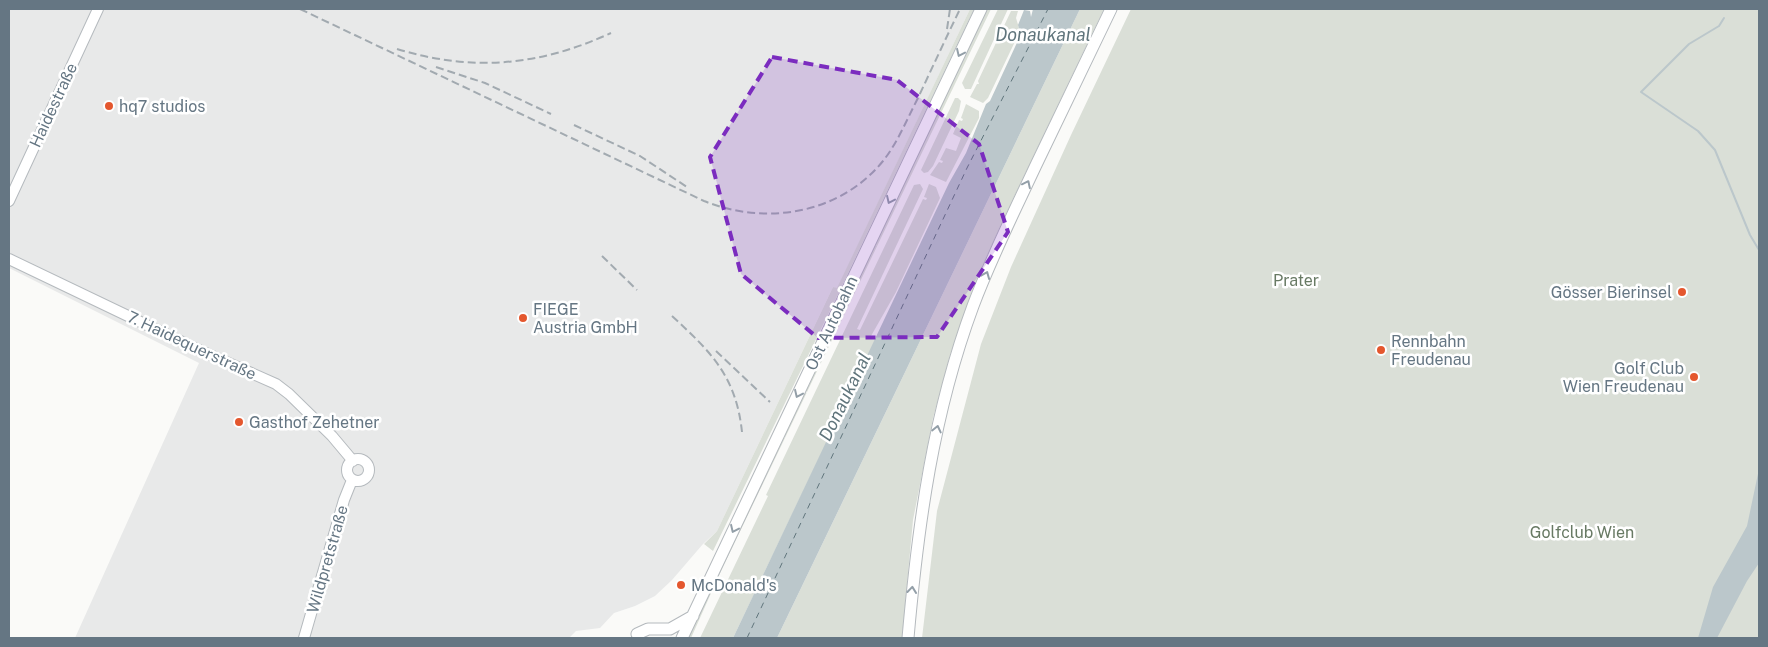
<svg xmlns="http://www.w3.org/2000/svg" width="1768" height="647" font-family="'Public Sans',sans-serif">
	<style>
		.built { fill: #e8e9e9 }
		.green { fill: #dadfd7 }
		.water { fill: #bbc7cb }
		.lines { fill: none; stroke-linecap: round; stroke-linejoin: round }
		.stream { stroke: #bbc7cb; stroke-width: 2 }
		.ferry { stroke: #60757c; stroke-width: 1; stroke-dasharray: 6 5; stroke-linecap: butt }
		.major-casing { stroke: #b5babe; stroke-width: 12 }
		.highway-casing { stroke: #b4b9bd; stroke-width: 13 }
		.major { stroke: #fff; stroke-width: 10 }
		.highway { stroke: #fff; stroke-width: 11 }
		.rail { stroke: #a2aab0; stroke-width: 2; stroke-dasharray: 8 4; stroke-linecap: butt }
		.oneway { stroke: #939fa8 }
		.marked { fill: #7b2cbf; fill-opacity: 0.2; stroke: #7b2cbf; stroke-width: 4; stroke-dasharray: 10 6; stroke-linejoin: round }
		.poi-dot { fill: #e4572e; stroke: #fff; stroke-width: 2 }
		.labels { text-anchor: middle; stroke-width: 5; stroke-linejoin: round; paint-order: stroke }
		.street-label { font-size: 16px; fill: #657683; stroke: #fff }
		.poi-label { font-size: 16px; fill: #657683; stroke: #fff; text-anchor: start }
		.park-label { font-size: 16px; fill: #687a64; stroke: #fff }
		.water-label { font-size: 18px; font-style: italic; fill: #60757c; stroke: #fff }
	</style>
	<rect width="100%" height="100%" fill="#fafaf8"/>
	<path class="built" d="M 9,9 L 970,9 L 837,289 L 833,287 L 717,531 L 703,544 L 672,580 L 655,596 L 635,606 L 614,613 L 600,628 L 576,631 L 569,638 L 75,638 L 199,363 L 9,268 Z"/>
	<path class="green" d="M 970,9 L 974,9 L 841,288 L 713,551 L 704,544 L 717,531 L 833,287 L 837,288 Z
		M 986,9 L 991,9 L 721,571 L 691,638 L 688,638 L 753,500 L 755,500 L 753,498 L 766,471 L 769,471 L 767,469 L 782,437 L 785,438 L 783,436 L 804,392 L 806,393 L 807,392 L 805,390 L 807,385 L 810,385 L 808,384 L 874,246 L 877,245 L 874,244 Z
		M 998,9 L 1008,9 L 971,89 L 965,89 L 962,83 Z
		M 1080,9 L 1104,9 L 1002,222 L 973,288 L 950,355 L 933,418 L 913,520 L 902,638 L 777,638 Z
		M 1131,9 L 1759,9 L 1759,638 L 922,638 L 937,511 L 981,344 L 1011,267 L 1071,135 Z
		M 1011,11 L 1018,11 L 1016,18 L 1020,31 L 988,98 L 983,103 L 970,97 L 977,84 L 979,84 L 978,81 Z
		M 955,98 L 958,98 L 961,101 L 959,111 L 933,166 L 928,172 L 924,173 L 921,170 Z
		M 966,104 L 979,111 L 979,118 L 946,182 L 930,175 L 939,162 L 942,163 L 943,161 L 940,160 L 946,148 L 956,151 L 961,138 L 953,134 L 959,120 L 962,121 L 963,119 L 961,118 Z
		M 920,184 L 923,189 L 857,329 L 860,330 L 923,199 L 926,200 L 927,198 L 924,197 L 929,184 L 936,187 L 940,198 L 896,292 L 871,336 L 876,339 L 733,638 L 700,638 L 768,496 L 766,495 L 914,185 Z"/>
	<path class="water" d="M 1033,9 L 1080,9 L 777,638 L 733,638 L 949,183 L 966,153 L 986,104 L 990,101 L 1021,34 L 1018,25 L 1024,10 L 1030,11 L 1031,17 Z
		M 1759,469 L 1759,563 L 1747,581 L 1717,638 L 1698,638 L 1713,587 L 1747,526 Z"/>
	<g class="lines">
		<path class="stream" d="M 1724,18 L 1719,26 L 1689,44 L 1641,92 L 1698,131 L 1715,150 L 1750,235 L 1759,250"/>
		<path class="ferry" d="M 747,638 L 967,168 L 1048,9"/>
		<defs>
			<path id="major" d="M 9,201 L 98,9
				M 9,259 L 199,350 L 276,384 L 289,394 L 332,436 L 353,461
				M347 470a11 11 0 1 1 22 0a11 11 0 1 1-22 0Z
				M 304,638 L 344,500 L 352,480"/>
			<path id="highway" d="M 637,634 L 648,629 L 670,629 L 693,616
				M 682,638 L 981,9
				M 908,638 C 918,524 933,414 973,306 C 991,258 1014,212 1036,165 C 1061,113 1086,61 1111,9"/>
		</defs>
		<use href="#major" class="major-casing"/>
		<use href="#highway" class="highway-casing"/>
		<use href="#major" class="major"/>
		<use href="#highway" class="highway"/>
		<path class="rail" d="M 300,9 L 704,201 C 766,226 840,214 883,161 C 898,142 907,119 918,98 C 932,68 946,38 960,9
			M 947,29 L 950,9
			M 397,49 C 473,72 539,66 611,33
			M 436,67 L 485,83 L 551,114
			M 574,125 L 640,156 L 687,187
			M 602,256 L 637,290
			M 672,316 C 711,352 736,376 742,432
			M 716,351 L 770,402"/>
	</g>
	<defs><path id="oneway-chevron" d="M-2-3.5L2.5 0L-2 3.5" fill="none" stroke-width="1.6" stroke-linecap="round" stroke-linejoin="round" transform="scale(1.25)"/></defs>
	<g class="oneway">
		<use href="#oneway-chevron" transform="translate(960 53) rotate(115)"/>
		<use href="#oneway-chevron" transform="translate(1027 184) rotate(-64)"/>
		<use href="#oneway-chevron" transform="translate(890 200) rotate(115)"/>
		<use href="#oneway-chevron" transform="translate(986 275) rotate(-68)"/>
		<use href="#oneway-chevron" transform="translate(798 394) rotate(115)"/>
		<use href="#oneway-chevron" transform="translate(937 429) rotate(-77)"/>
		<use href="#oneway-chevron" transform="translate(734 529) rotate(115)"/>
		<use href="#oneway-chevron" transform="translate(912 590) rotate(-84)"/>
	</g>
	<path class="marked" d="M 772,57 L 897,80 L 979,144 L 1008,232 L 937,337 L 818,338 L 741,274 L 710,157 Z"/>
	<g class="poi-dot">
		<circle cx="109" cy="106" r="5"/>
		<circle cx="1682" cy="292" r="5"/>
		<circle cx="523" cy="318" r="5"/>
		<circle cx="1381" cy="350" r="5"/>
		<circle cx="1694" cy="377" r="5"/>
		<circle cx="239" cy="422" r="5"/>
		<circle cx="681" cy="585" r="5"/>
	</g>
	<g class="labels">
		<g class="street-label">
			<text transform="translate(53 105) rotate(-65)" y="6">Haidestraße</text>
			<text transform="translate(831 323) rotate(-65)" y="6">Ost Autobahn</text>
			<text transform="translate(192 345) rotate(25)" y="6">7. Haidequerstraße</text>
			<text transform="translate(327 559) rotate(-74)" y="6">Wildpretstraße</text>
		</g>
		<g class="poi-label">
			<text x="119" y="112">hq7 studios</text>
			<text x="1672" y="298" text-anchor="end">Gösser Bierinsel</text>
			<text x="533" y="315">FIEGE<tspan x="533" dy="18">Austria GmbH</tspan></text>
			<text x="1391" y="347">Rennbahn<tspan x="1391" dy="18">Freudenau</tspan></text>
			<text x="1684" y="374" text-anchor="end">Golf Club<tspan x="1684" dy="18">Wien Freudenau</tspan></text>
			<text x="249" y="428">Gasthof Zehetner</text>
			<text x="691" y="591">McDonald's</text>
		</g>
		<g class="park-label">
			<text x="1296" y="286">Prater</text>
			<text x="1582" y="538">Golfclub Wien</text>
		</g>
		<g class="water-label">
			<text x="1043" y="41">Donaukanal</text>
			<text transform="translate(845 397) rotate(-64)" y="6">Donaukanal</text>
		</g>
	</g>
	<rect width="1768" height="647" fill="none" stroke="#657683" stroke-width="20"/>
</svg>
